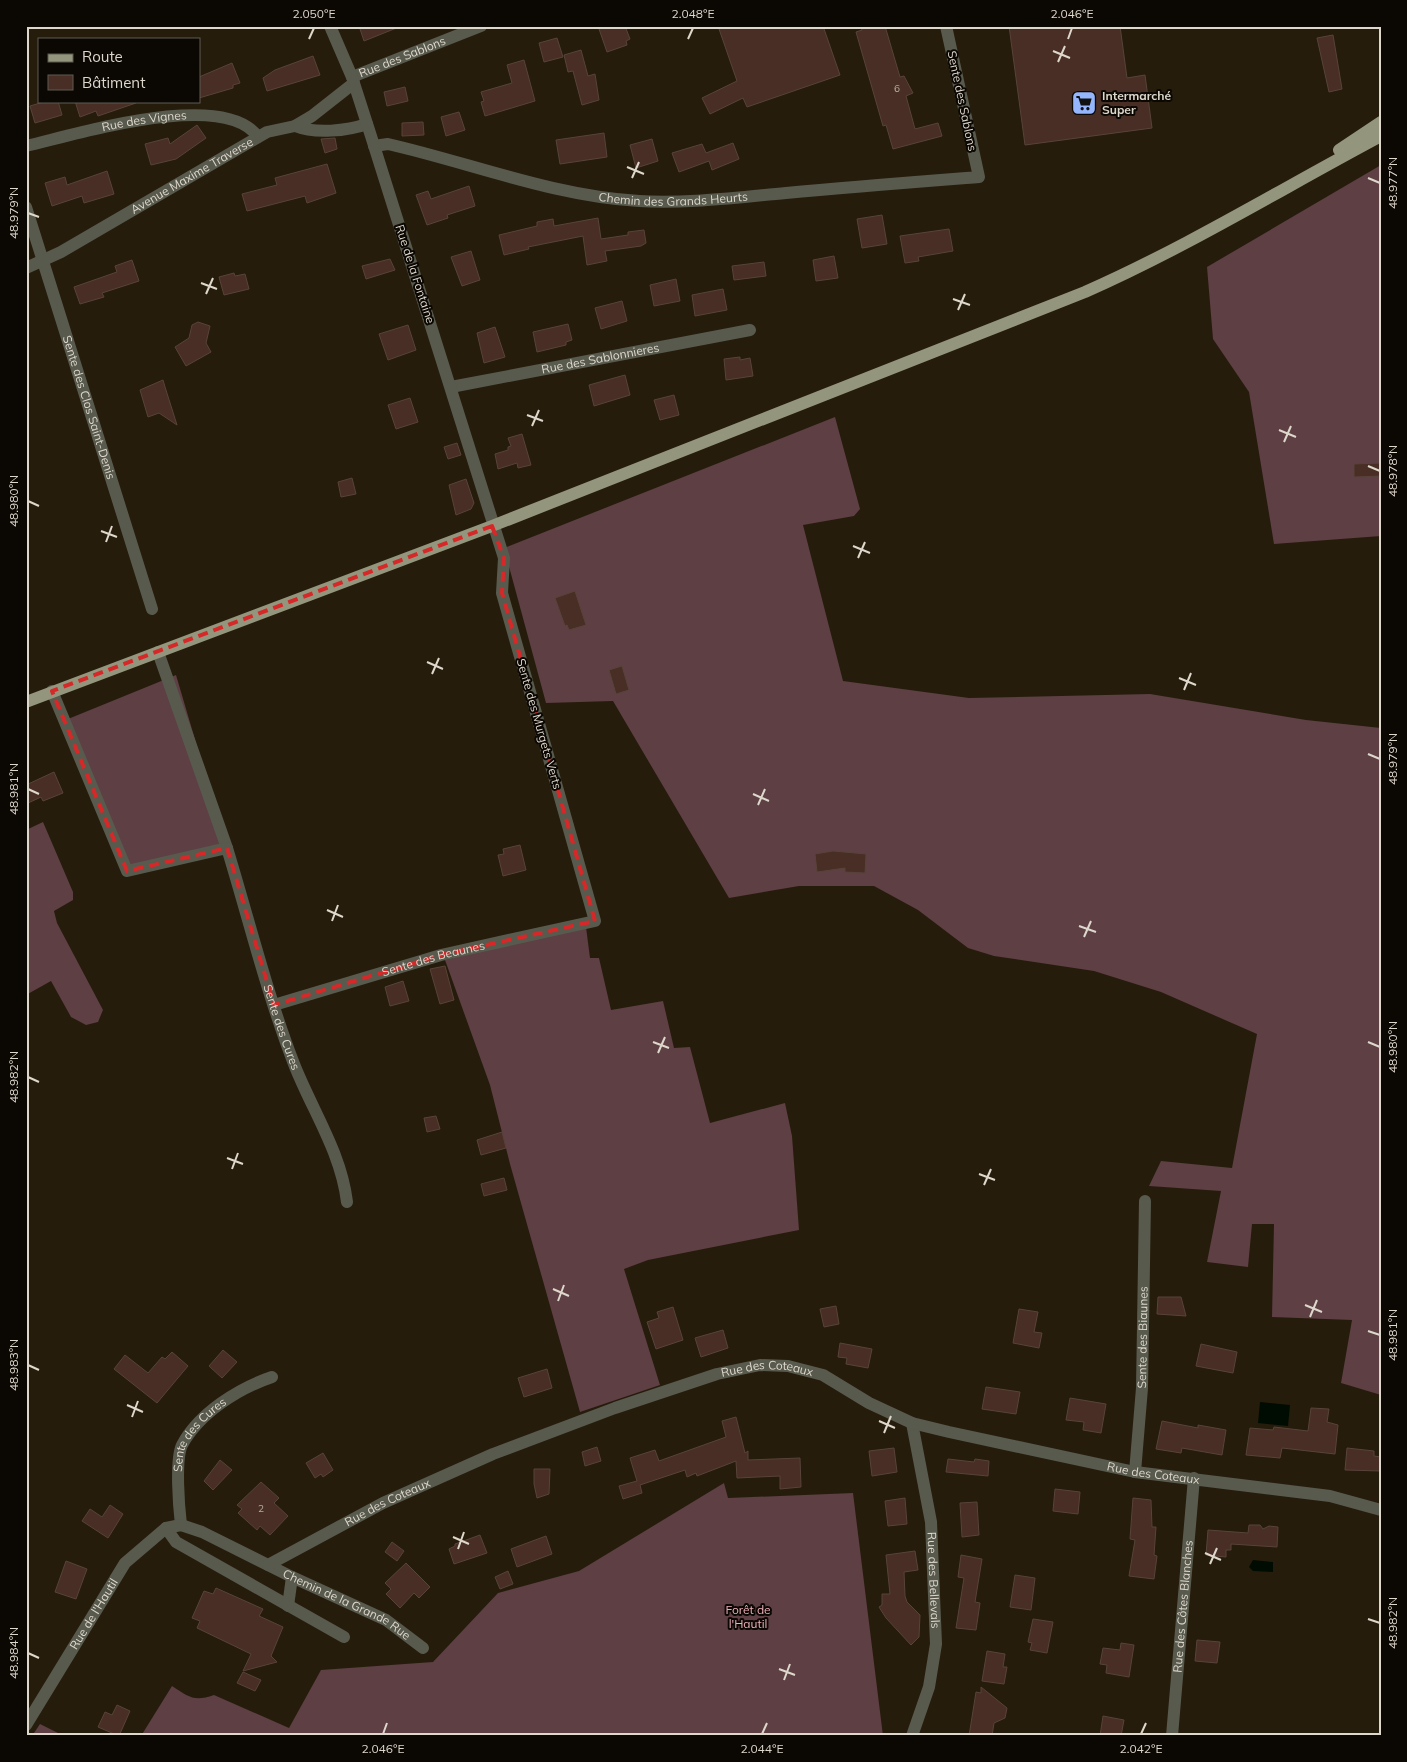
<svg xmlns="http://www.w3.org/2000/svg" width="1407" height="1762" font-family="Mulish,sans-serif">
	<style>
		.forest { fill: #5d3f44 }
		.water { fill: #000c01 }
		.building { fill: #482e24; stroke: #58433a }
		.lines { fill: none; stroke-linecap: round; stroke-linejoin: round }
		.minor { stroke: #585a4e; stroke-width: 12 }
		.major { stroke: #93967d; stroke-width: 12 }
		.marked { fill: none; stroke: #d62828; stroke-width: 4; stroke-dasharray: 10 6; stroke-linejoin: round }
		.ticks { fill: none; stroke: #ded7cc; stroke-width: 2 }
		.labels { text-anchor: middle; stroke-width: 4; stroke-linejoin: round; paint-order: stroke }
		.number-label { font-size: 10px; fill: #b8ada2 }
		.street-label { font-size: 12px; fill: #ded7cc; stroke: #0b0703 }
		.poi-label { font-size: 12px; font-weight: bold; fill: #ded7cc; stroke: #0b0703; text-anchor: start }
		.park-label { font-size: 12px; fill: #ecafb9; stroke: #0b0703 }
		.neatline { fill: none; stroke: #ded7cc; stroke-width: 2 }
		.ticks-label { font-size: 12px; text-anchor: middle; fill: #ded7cc }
	</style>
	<rect width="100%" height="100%" fill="#261c0b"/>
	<path class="forest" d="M 1381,165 L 1381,536 L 1274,544 L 1249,392 L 1213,339 L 1207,267 Z
		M 835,417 L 860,509 L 854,516 L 803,525 L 843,681 L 969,698 L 1150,694 L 1306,720 L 1381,728 L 1381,1395 L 1341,1383 L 1352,1320 L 1272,1317 L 1274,1224 L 1252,1224 L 1248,1267 L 1207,1262 L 1221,1191 L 1149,1186 L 1161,1161 L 1232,1168 L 1257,1034 L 1161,992 L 1094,971 L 994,956 L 968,948 L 918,910 L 874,886 L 799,886 L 729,898 L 613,701 L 546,703 L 504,548 Z
		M 176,675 L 227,848 L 124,876 L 68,719 Z
		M 43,822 L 73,892 L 73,900 L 54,911 L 57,923 L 103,1010 L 98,1022 L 86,1025 L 71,1017 L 51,981 L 26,995 L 26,830 Z
		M 586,927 L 590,958 L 599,958 L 611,1010 L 663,1001 L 674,1048 L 690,1047 L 710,1123 L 785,1103 L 792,1136 L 799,1230 L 648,1260 L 624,1269 L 660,1385 L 580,1412 L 510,1164 L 490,1085 L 445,960 Z
		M 724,1483 L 728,1498 L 853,1493 L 883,1736 L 141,1736 L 172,1686 C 189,1697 194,1702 214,1695 L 289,1728 L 321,1670 L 433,1662 L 498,1593 L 579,1571 Z
		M 40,1724 L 64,1736 L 32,1736 Z"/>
	<path class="water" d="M 1260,1402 L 1290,1405 L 1288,1426 L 1258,1423 Z
		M 1253,1560 L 1273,1562 L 1273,1572 L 1253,1571 L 1249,1567 Z"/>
	<path class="building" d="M 359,26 L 399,26 L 399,27 L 364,41 Z
		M 598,26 L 625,26 L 630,39 L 626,41 L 627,45 L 607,52 Z
		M 718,26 L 823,26 L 840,75 L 747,107 L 743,98 L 710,114 L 702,98 L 737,81 Z
		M 861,26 L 885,26 L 900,77 L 904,76 L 913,93 L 906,96 L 915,129 L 938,123 L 942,136 L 893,149 L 886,125 L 883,126 L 856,32 L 862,30 Z
		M 1009,26 L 1120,26 L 1127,78 L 1145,75 L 1152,128 L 1025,145 Z
		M 1333,35 L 1342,89 L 1329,92 L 1317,38 Z
		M 557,38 L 563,57 L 544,62 L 539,43 Z
		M 581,50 L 588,76 L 595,74 L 599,100 L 582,105 L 573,71 L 568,72 L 564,55 Z
		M 313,56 L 320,75 L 267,91 L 263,78 L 275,70 Z
		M 524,60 L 535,101 L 485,116 L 481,102 L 484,101 L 481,92 L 512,83 L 507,65 Z
		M 232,63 L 240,83 L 233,85 L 233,88 L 199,98 L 199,77 Z
		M 405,87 L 408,101 L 387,106 L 384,92 Z
		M 47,101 L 58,101 L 62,115 L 35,123 L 30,106 Z
		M 75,101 L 135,101 L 136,103 L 98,116 L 96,111 L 80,117 Z
		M 459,112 L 465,130 L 446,136 L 441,117 Z
		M 423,122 L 424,135 L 402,136 L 402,123 Z
		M 197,125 L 206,138 L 176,159 L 151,165 L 145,144 L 168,138 L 170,144 Z
		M 604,133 L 607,157 L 560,164 L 556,140 Z
		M 335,138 L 337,149 L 325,153 L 321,139 Z
		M 652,139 L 658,161 L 636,168 L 630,145 Z
		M 733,143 L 739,159 L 712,170 L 709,161 L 679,172 L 672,153 L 702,144 L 706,153 Z
		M 327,164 L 336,193 L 307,203 L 305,196 L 247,211 L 242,194 L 277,185 L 275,178 Z
		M 107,171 L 114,194 L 84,203 L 82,196 L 52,206 L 45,183 L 65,177 L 67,185 Z
		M 469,186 L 475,206 L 447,215 L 448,218 L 427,225 L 416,195 L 428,191 L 431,199 Z
		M 882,215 L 887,244 L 862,248 L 857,219 Z
		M 598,218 L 601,239 L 628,235 L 628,232 L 644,230 L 646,243 L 641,246 L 605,251 L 607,261 L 587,265 L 583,236 L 528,247 L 529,249 L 504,255 L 499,235 L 537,226 L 537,222 L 553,219 L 554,226 Z
		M 949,229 L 953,251 L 918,257 L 919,261 L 905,263 L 900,236 Z
		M 471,251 L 480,280 L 462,286 L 451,257 Z
		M 834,256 L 838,278 L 816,281 L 813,260 Z
		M 390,259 L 395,270 L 366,279 L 362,266 Z
		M 132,260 L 139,281 L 102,293 L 104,297 L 80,304 L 74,287 L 117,272 L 115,266 Z
		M 764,262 L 766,276 L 734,280 L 732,266 Z
		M 234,273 L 235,276 L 245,274 L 249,289 L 224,295 L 219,277 Z
		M 676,279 L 680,301 L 654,306 L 650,285 Z
		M 723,289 L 727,310 L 695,316 L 692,295 Z
		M 622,301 L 627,321 L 601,329 L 595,308 Z
		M 198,322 L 210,326 L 206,343 L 211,352 L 186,366 L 175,347 L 189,338 L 192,325 Z
		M 568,324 L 572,340 L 566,342 L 566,345 L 537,352 L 533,332 Z
		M 408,325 L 416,350 L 388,360 L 379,334 Z
		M 495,327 L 505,357 L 484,363 L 477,333 Z
		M 740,357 L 740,360 L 750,358 L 753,376 L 726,380 L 724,359 Z
		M 625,375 L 630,395 L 594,406 L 589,385 Z
		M 163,380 L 165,387 L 177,425 L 159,413 L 148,417 L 140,390 Z
		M 674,395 L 679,415 L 660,420 L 654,400 Z
		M 410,398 L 418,422 L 396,429 L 388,405 Z
		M 522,434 L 531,465 L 518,468 L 517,463 L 498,469 L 495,454 L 508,450 L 508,447 L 511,446 L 508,438 Z
		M 457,443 L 461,455 L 448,459 L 444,447 Z
		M 1381,463 L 1381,476 L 1354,477 L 1354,464 Z
		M 352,478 L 356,494 L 341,497 L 338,482 Z
		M 466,479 L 474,503 L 471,509 L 456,515 L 449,485 Z
		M 575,591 L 586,625 L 569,630 L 567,625 L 565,626 L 555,598 Z
		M 622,666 L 629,690 L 616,694 L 609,670 Z
		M 54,772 L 63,793 L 43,801 L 41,797 L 26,804 L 26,785 Z
		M 520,845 L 526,870 L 503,876 L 498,855 L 504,854 L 503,849 Z
		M 833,851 L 866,854 L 865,873 L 845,872 L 845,868 L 817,872 L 815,854 Z
		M 445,966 L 454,1000 L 440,1004 L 430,969 Z
		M 403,981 L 409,1001 L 390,1006 L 385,987 Z
		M 436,1116 L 440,1129 L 427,1132 L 424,1118 Z
		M 502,1132 L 506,1148 L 481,1155 L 477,1140 Z
		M 504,1178 L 507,1190 L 484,1196 L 481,1184 Z
		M 1158,1297 L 1181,1297 L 1186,1316 L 1157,1314 Z
		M 836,1306 L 839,1324 L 824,1327 L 820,1309 Z
		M 673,1307 L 683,1340 L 656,1349 L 647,1322 L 659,1318 L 657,1312 Z
		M 1019,1309 L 1038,1312 L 1034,1332 L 1042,1333 L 1039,1348 L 1013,1343 Z
		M 723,1330 L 728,1348 L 701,1357 L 695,1338 Z
		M 840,1343 L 872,1349 L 868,1368 L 846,1364 L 847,1358 L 838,1357 Z
		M 1201,1344 L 1237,1352 L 1233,1373 L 1196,1366 Z
		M 223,1350 L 237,1362 L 222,1378 L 209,1366 Z
		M 172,1352 L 188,1366 L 157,1403 L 114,1369 L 125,1355 L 148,1373 L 162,1357 L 165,1359 Z
		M 547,1369 L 552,1388 L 524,1397 L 518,1378 Z
		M 986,1387 L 1020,1392 L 1016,1414 L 982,1409 Z
		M 1070,1398 L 1106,1404 L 1101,1433 L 1083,1430 L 1084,1422 L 1066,1420 Z
		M 1311,1408 L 1329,1409 L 1327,1422 L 1338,1425 L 1335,1454 L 1282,1448 L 1280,1458 L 1246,1455 L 1250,1428 L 1273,1430 L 1274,1427 L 1308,1431 Z
		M 736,1417 L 745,1453 L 748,1451 L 748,1460 L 800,1458 L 801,1487 L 780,1489 L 780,1476 L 737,1478 L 736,1461 L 697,1476 L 696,1473 L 687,1477 L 685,1470 L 640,1485 L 642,1493 L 623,1499 L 619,1486 L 637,1481 L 630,1458 L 655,1450 L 659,1461 L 726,1437 L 722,1421 Z
		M 1162,1421 L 1198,1428 L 1198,1425 L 1226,1430 L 1222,1455 L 1182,1448 L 1181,1453 L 1156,1449 Z
		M 597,1447 L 601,1461 L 585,1466 L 582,1452 Z
		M 894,1448 L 897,1472 L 872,1476 L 869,1451 Z
		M 1347,1448 L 1374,1451 L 1374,1456 L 1381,1457 L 1381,1471 L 1345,1470 Z
		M 323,1453 L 333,1470 L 323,1477 L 321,1474 L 315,1478 L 306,1463 Z
		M 948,1459 L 974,1462 L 975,1459 L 989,1461 L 988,1476 L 946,1472 Z
		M 220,1460 L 232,1470 L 213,1490 L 204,1481 Z
		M 534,1469 L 550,1469 L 549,1494 L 537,1498 L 534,1484 Z
		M 261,1482 L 279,1498 L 274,1503 L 288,1516 L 270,1535 L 260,1526 L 257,1530 L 238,1513 L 242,1509 L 237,1505 Z
		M 1055,1489 L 1080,1492 L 1078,1514 L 1053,1511 Z
		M 905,1498 L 907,1524 L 888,1526 L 885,1501 Z
		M 1133,1498 L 1151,1500 L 1152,1527 L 1156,1527 L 1154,1555 L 1157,1556 L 1154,1579 L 1129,1576 L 1135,1540 L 1130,1539 Z
		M 977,1502 L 979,1535 L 962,1537 L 960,1503 Z
		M 110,1505 L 123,1514 L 108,1538 L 82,1521 L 90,1509 L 102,1517 Z
		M 1249,1525 L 1260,1525 L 1263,1529 L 1269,1526 L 1278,1527 L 1277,1547 L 1231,1544 L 1231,1550 L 1226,1550 L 1226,1557 L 1206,1555 L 1208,1530 L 1248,1533 Z
		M 480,1535 L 487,1553 L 454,1564 L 449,1549 L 455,1546 L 455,1544 Z
		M 546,1536 L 552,1554 L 517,1567 L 511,1549 Z
		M 392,1542 L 404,1551 L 397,1561 L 385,1552 Z
		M 915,1551 L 918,1570 L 904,1572 L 905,1596 L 907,1602 L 920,1615 L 919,1637 L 911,1645 L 886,1618 L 879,1607 L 882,1605 L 882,1594 L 890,1594 L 886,1555 Z
		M 961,1555 L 982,1559 L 975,1602 L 980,1603 L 976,1630 L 956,1628 L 964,1578 L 958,1577 Z
		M 66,1561 L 87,1569 L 76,1599 L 55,1592 Z
		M 406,1563 L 430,1587 L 419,1598 L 414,1593 L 400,1608 L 386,1594 L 391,1589 L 385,1583 Z
		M 508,1571 L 513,1584 L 500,1589 L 495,1577 Z
		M 1015,1575 L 1035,1578 L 1031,1610 L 1010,1607 Z
		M 216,1588 L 263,1609 L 259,1616 L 283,1627 L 271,1656 L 277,1662 L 243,1671 L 251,1654 L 197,1628 L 200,1621 L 192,1618 L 204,1591 L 213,1594 Z
		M 1033,1619 L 1053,1622 L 1047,1653 L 1030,1650 L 1032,1643 L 1028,1642 Z
		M 1197,1640 L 1220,1642 L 1217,1663 L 1195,1661 Z
		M 1121,1643 L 1134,1645 L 1129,1677 L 1106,1673 L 1107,1665 L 1100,1664 L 1103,1648 L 1120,1650 Z
		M 987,1651 L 1005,1654 L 1003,1667 L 1007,1667 L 1004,1684 L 982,1681 Z
		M 243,1672 L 261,1680 L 255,1691 L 237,1683 Z
		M 981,1687 L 1007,1708 L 1005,1718 L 994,1723 L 992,1736 L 969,1736 L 976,1692 L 981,1693 Z
		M 117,1705 L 130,1711 L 119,1736 L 98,1727 L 105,1712 L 112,1715 Z
		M 1103,1716 L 1124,1720 L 1121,1736 L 1100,1736 Z"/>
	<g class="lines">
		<g class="minor">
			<path id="s1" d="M 352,77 L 481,26"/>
			<path d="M 295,126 C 315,134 347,131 367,124"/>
			<path id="s2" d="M 26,146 C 75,135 224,88 258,137"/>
			<path id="s3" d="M 374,146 L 388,144 C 471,163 553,196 639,201 C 687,204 738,197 786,193 C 850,187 915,182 979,177 L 946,26"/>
			<path id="s4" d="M 26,207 L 152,609"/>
			<path id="s5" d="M 26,268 L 61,252 L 267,132 L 295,126 L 312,116 L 354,83"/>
			<path id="s6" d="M 451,387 L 750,330"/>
			<path d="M 158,652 L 227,848"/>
			<path id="s7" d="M 52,691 L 127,871 L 227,848 C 249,920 267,994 294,1064 C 312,1110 341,1152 347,1202"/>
			<path id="s8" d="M 274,1005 L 441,955 L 595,921 L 502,593 L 504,558 L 371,136 L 352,77 L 330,26"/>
			<path id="s9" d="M 912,1423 L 931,1522 L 936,1644 L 929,1687 L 912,1736"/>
			<path id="s10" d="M 1135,1472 L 1142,1388 L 1145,1201"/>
			<path id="s11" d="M 181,1525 L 202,1532 L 292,1577 L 386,1620 L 423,1648"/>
			<path id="s12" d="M 181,1525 C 179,1508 175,1460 182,1445 C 199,1413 239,1388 272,1377"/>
			<path d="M 166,1528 L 176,1542 L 344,1637"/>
			<path id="s13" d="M 268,1565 L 383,1503 L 493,1454 L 615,1408 L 717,1374 L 760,1365 L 788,1366 L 823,1375 L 869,1403 L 912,1423 L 949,1432 L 1135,1472 L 1330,1496 L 1381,1510"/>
			<path d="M 288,1606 L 292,1577"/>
			<path id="s14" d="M 26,1725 L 125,1563 L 166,1528 L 181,1525"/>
			<path id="s15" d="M 1172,1736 L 1194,1478"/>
		</g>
		<path class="major" d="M 1339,150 L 1381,122
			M 26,702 L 492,526 L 1085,292 C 1187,247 1283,188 1381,136"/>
	</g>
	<path class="marked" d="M 492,526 L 504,558 L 502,593 L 595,921 L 441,955 L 274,1005 L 227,848 L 127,871 L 52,691 Z"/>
	<path class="ticks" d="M 309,39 L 314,28M 688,39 L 693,28M 1068,39 L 1072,28M 1053,51 L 1070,58M 1058,62 L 1065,46M 627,167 L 644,174M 632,178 L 639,162M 1368,178 L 1380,183M 28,213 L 39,217M 201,283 L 217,289M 206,294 L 213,278M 953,299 L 970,305M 958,310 L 965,294M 527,415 L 543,421M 532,426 L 539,410M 1279,430 L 1296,437M 1284,442 L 1291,426M 1368,466 L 1380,471M 28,501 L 39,506M 101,531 L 117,537M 106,542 L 112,526M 853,546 L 870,553M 858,558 L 865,542M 427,662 L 443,669M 432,674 L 439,658M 1179,678 L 1196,685M 1184,690 L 1191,673M 1368,754 L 1380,759M 28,789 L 39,794M 753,794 L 769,801M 758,805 L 765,789M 327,910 L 343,917M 332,921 L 338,905M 1079,926 L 1096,932M 1084,937 L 1091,921M 653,1042 L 669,1048M 1368,1042 L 1380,1047M 658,1053 L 665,1037M 28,1077 L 39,1082M 227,1158 L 243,1164M 232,1169 L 238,1153M 979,1174 L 995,1180M 984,1185 L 991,1169M 553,1289 L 569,1296M 558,1301 L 564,1285M 1305,1305 L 1322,1312M 1310,1317 L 1317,1300M 1368,1331 L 1380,1335M 28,1365 L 39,1370M 127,1405 L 143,1412M 132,1417 L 138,1401M 879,1421 L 895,1428M 884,1433 L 891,1416M 453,1537 L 469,1544M 458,1549 L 464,1532M 1205,1553 L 1221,1560M 1210,1564 L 1217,1548M 1368,1619 L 1380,1623M 28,1653 L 39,1658M 779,1669 L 795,1675M 784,1680 L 790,1664M 383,1734 L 387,1723M 762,1734 L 767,1723M 1141,1734 L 1146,1723"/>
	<defs>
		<symbol id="supermarket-square" viewBox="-11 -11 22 22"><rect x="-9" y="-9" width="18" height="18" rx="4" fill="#95b6fd" stroke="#0b0703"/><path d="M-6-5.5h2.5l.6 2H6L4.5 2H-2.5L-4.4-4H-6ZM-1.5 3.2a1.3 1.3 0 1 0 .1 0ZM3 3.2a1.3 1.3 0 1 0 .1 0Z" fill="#111"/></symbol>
	</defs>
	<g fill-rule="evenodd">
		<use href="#supermarket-square" x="1070" y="89" width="28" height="28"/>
	</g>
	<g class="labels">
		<g class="number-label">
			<text x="897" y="92">6</text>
			<text x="261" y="1512">2</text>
		</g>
		<g class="street-label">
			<text dy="4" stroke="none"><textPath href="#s1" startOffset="54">Rue des Sablons</textPath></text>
			<text transform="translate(962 101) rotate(78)" y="4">Sente des Sablons</text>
			<text dy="4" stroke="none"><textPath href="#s2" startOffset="121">Rue des Vignes</textPath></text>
			<text dy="4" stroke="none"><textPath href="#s5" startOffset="190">Avenue Maxime Traverse</textPath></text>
			<text dy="4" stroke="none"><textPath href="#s3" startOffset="306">Chemin des Grands Heurts</textPath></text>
			<text transform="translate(415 274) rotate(72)" y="4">Rue de la Fontaine</text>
			<text dy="4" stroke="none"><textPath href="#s6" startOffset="152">Rue des Sablonnieres</textPath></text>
			<text dy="4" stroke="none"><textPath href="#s4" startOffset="210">Sente des Clos Saint-Denis</textPath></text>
			<text transform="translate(539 724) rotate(74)" y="4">Sente des Murgets Verts</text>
			<text dy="4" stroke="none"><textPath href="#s8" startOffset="166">Sente des Beaunes</textPath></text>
			<text dy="4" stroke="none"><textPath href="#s7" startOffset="485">Sente des Cures</textPath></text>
			<text dy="4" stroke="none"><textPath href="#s10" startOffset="135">Sente des Biaunes</textPath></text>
			<text dy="4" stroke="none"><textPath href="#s13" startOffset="540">Rue des Coteaux</textPath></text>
			<text dy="4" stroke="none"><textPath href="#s12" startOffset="98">Sente des Cures</textPath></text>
			<text dy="4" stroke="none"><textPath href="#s13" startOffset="945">Rue des Coteaux</textPath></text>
			<text dy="4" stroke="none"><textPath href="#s13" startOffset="135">Rue des Coteaux</textPath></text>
			<text dy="4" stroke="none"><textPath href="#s9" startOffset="159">Rue des Bellevals</textPath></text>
			<text dy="4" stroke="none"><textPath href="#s11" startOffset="184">Chemin de la Grande Rue</textPath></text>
			<text dy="4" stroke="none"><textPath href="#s15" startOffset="130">Rue des Côtes Blanches</textPath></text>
			<text dy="4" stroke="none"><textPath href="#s14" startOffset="130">Rue de l'Hautil</textPath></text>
		</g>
		<g class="poi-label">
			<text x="1102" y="100">Intermarché<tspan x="1102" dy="14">Super</tspan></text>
		</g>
		<g class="park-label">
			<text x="748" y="1614">Forêt de<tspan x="748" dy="14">l'Hautil</tspan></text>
		</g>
	</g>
	<rect width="1407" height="1762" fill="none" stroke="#0b0703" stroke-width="55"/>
	<rect x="38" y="38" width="162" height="65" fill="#0b0703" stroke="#5f5a53"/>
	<rect x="48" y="54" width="25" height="8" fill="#93967d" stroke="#5f5a53"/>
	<text x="82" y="62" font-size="15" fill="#ded7cc">Route</text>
	<rect x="48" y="75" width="25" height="15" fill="#482e24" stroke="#5f5a53"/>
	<text x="82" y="88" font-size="15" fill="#ded7cc">Bâtiment</text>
	<rect x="28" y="28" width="1352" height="1706" class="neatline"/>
	<g class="ticks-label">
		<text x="314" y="18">2.050°E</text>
		<text x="693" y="18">2.048°E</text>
		<text x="1072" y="18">2.046°E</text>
		<text transform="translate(1393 183) rotate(-90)" y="4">48.977°N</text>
		<text transform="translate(14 213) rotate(-90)" y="4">48.979°N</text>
		<text transform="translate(1393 471) rotate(-90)" y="4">48.978°N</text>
		<text transform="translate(14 501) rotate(-90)" y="4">48.980°N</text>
		<text transform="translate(1393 759) rotate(-90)" y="4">48.979°N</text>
		<text transform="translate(14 789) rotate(-90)" y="4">48.981°N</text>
		<text transform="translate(1393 1047) rotate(-90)" y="4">48.980°N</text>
		<text transform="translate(14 1077) rotate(-90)" y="4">48.982°N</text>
		<text transform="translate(1393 1335) rotate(-90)" y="4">48.981°N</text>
		<text transform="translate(14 1365) rotate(-90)" y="4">48.983°N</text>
		<text transform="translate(1393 1623) rotate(-90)" y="4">48.982°N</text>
		<text transform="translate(14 1653) rotate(-90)" y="4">48.984°N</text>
		<text x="383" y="1753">2.046°E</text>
		<text x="762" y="1753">2.044°E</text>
		<text x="1141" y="1753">2.042°E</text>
	</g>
</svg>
